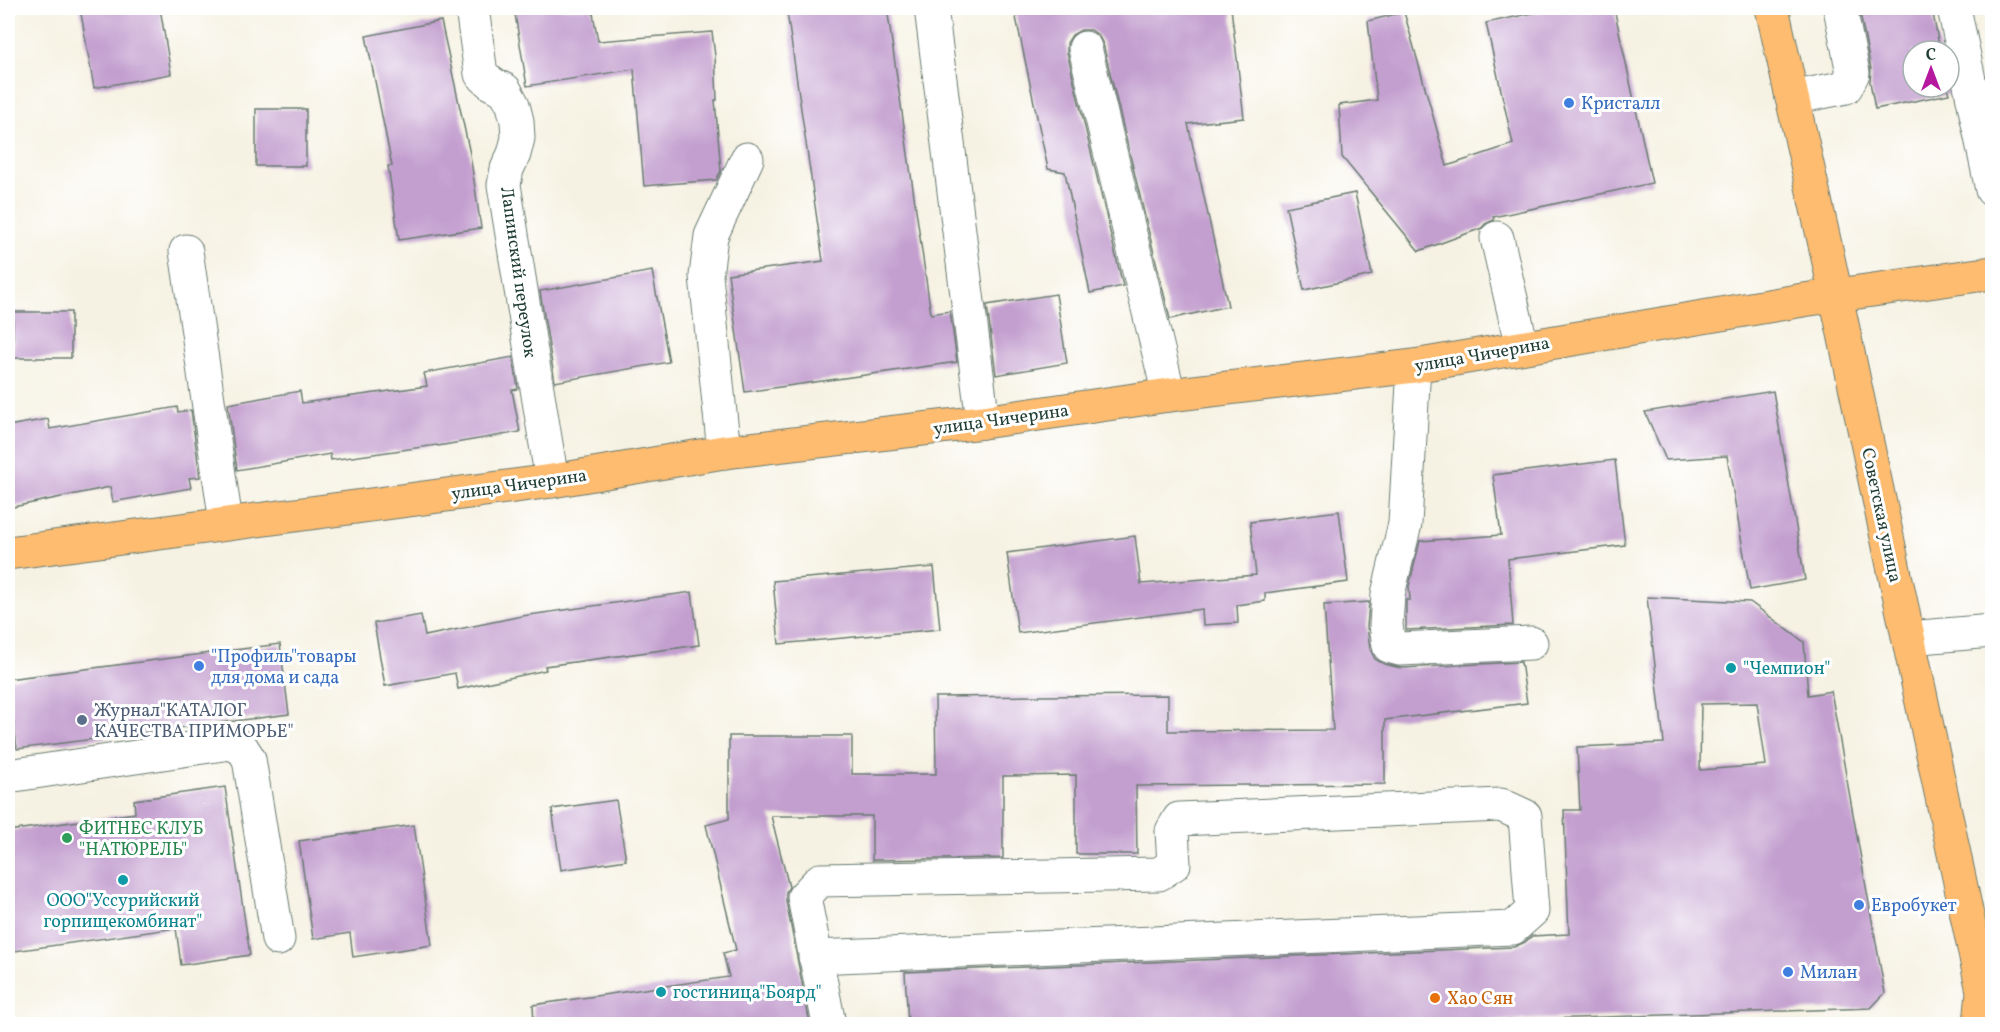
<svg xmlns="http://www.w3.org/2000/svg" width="2000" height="1032" font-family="Vollkorn,serif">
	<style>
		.building { fill: #c39fcf; fill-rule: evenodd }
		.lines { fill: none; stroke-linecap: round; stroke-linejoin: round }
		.minor-casing { stroke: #6a7c71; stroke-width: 35 }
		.major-casing { stroke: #6a7c71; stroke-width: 35 }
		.minor { stroke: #fff; stroke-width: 33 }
		.major { stroke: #febc70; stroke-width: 33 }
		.shop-dot { fill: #3f7fe0; stroke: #fff; stroke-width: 2 }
		.culture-dot { fill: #0f9aa8; stroke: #fff; stroke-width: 2 }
		.service-dot { fill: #5c6f8a; stroke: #fff; stroke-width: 2 }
		.leisure-dot { fill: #2e9e5b; stroke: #fff; stroke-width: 2 }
		.food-dot { fill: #e8710a; stroke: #fff; stroke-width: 2 }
		.labels { text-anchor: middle; stroke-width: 6; stroke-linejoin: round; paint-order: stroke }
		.shop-label { font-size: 18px; fill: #366cbe; stroke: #fff; text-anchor: start }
		.street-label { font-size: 18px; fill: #1f3d34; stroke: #fff }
		.culture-label { font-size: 18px; fill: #0d838f; stroke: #fff; text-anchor: start }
		.service-label { font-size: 18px; fill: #4e5e75; stroke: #fff; text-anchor: start }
		.leisure-label { font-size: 18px; fill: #27864d; stroke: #fff; text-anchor: start }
		.food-label { font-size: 18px; fill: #c56008; stroke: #fff; text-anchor: start }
	</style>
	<rect width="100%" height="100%" fill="#fff"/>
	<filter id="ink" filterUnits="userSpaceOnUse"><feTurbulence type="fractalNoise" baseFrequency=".0167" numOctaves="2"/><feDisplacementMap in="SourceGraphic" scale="12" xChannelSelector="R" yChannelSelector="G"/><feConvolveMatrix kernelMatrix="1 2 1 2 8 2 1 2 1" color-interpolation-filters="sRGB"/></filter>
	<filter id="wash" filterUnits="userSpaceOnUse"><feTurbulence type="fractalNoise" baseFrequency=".008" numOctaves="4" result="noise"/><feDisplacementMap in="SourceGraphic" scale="24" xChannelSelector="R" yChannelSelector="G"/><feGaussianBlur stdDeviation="1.35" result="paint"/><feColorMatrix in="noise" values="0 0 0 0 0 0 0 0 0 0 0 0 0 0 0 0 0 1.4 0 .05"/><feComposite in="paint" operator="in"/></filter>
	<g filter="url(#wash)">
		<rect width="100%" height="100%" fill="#f6f2e3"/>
		<g id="blocks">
			<path class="building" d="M 80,8 L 160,8 L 171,74 L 94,88 Z
				M 514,8 L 592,8 L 598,41 L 712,32 L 715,56 L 717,100 L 715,100 L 721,171 L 716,180 L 644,186 L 634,69 L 527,86 Z
				M 820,8 L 887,8 L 931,314 L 950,311 L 957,362 L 745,392 L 728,274 L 823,261 L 787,12 Z
				M 1014,8 L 1231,8 L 1244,118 L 1188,124 L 1228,306 L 1170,319 L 1103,44 L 1098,35 L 1091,30 L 1081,30 L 1072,35 L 1067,43 L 1067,52 L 1123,286 L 1090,293 L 1065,172 L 1048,169 Z
				M 1557,8 L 1614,8 L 1652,183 L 1493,217 L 1494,220 L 1485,224 L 1482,228 L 1419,251 L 1342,157 L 1339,105 L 1377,100 L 1368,21 L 1404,12 L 1447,166 L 1513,144 L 1486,23 Z
				M 1859,8 L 1932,8 L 1940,51 L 1913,51 L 1913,87 L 1947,87 L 1949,94 L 1875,109 L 1870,82 L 1871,69 Z
				M 441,21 L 470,154 L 481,228 L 399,240 L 388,166 L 392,166 L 366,36 Z
				M 256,109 L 306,109 L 306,166 L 256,166 Z
				M 1355,193 L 1372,275 L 1304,290 L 1286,207 Z
				M 652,271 L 669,362 L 555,382 L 540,291 Z
				M 1056,294 L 1067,363 L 996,375 L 987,305 Z
				M 13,312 L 71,312 L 71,358 L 13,358 Z
				M 513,357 L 518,389 L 512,390 L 520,432 L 438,446 L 437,445 L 331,460 L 330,454 L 237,470 L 228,404 L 300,391 L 302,403 L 427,386 L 424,373 Z
				M 1773,391 L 1805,580 L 1750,590 L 1727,456 L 1666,460 L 1645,412 Z
				M 177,407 L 178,412 L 191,410 L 200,477 L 189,478 L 191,488 L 113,502 L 110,487 L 8,508 L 8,426 L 48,419 L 50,429 Z
				M 1615,460 L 1625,545 L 1508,559 L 1513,625 L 1406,630 L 1406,600 L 1410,600 L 1409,586 L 1420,541 L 1501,535 L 1493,475 Z
				M 1339,511 L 1348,582 L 1265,593 L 1265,601 L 1237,605 L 1238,623 L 1203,625 L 1202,609 L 1018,633 L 1007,553 L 1135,536 L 1141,584 L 1256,575 L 1250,522 Z
				M 934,567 L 940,629 L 779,644 L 773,581 Z
				M 692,592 L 699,645 L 545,666 L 546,670 L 458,689 L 455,673 L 385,686 L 374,623 L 421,615 L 425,636 L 522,616 Z
				M 1647,597 L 1750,602 L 1804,642 L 1808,695 L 1831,691 L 1885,993 L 1871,1008 L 1400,1024 L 908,1024 L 905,972 L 1514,947 L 1525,942 L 1532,936 L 1569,934 L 1564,810 L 1580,810 L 1577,747 L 1664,743 ZM 1757,703 L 1766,765 L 1700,770 L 1701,704 Z
				M 1369,602 L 1367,627 L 1370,649 L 1375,659 L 1384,664 L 1401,668 L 1521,662 L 1527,703 L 1385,720 L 1385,784 L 1136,786 L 1137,854 L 1076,854 L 1076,775 L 1003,776 L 1003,858 L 872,860 L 872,816 L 771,816 L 789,887 L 786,892 L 786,901 L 810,1024 L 534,1024 L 533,1005 L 729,977 L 723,953 L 736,950 L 706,825 L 729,819 L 729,736 L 852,736 L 852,774 L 936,774 L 935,697 L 1168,695 L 1168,731 L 1333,730 L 1324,605 Z
				M 280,644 L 289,714 L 17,749 L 8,679 Z
				M 225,787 L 250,955 L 181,965 L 176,928 L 8,952 L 8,831 L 135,813 L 134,800 Z
				M 616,800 L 626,860 L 561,870 L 552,809 Z
				M 414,825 L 432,945 L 353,957 L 350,933 L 313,939 L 299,841 Z"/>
		</g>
	</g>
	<g filter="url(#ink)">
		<use href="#blocks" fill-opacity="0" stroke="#6a7c71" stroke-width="1.5"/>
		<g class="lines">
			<defs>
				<path id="minor" d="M 472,8 L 481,74 L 492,84 L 505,90 L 513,105 L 517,121 L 518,138 L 514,154 L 507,169 L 504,185 L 552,481
					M 931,8 L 983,422
					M 1954,8 L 1992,190
					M 1085,48 L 1169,395
					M 1792,98 L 1846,87 L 1853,73 L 1840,8
					M 1497,238 L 1522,347
					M 186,251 L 226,522
					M 1414,366 L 1405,524 L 1388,594 L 1386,625 L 1389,646 L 1400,649 L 1531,643
					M 724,452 L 706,276 L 711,236 L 747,159
					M 1909,638 L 1992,631
					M 8,776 L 230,743 L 242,748 L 249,759 L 278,939
					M 815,957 L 1513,928 L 1532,911 L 1525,816 L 1501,805 L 1179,819 L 1172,831 L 1174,864 L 1159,874 L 820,880 L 804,897 L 829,1024"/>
				<path id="major" d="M 1772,8 L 1828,258 L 1983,991 L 1980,1024
					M 8,553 L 552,481 L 724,452 L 983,422 L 1169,395 L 1414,366 L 1803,300 L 1992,273"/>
			</defs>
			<use href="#minor" class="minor-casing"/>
			<use href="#major" class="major-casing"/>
			<use href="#minor" class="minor"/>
			<use href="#major" class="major"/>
		</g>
	</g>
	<g class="shop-dot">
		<circle cx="1569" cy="103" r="6"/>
		<circle cx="199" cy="666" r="6"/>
		<circle cx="1859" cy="905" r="6"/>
		<circle cx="1788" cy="972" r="6"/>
	</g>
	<g class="culture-dot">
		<circle cx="1731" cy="668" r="6"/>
		<circle cx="123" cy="880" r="6"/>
		<circle cx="661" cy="992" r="6"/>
	</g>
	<circle class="service-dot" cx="82" cy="720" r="6"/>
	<circle class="leisure-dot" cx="67" cy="838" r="6"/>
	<circle class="food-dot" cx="1435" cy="998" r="6"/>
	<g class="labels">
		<g class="shop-label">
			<text x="1581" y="109">Кристалл</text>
			<text x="211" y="662">"Профиль"товары<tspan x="211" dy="21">для дома и сада</tspan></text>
			<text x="1871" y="911">Евробукет</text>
			<text x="1800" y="978">Милан</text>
		</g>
		<g class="street-label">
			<text transform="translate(519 272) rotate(82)" y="6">Лапинский переулок</text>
			<text transform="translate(1482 354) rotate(-10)" y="6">улица Чичерина</text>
			<text transform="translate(1001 419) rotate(-8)" y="6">улица Чичерина</text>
			<text transform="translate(519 484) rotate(-8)" y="6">улица Чичерина</text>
			<text transform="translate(1882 515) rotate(78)" y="6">Советская улица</text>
		</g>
		<g class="culture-label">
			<text x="1743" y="674">"Чемпион"</text>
			<text x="123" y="906" text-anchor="middle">ООО"Уссурийский<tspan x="123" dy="21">горпищекомбинат"</tspan></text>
			<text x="673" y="998">гостиница"Боярд"</text>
		</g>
		<g class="service-label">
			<text x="94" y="716">Журнал"КАТАЛОГ<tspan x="94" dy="21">КАЧЕСТВА ПРИМОРЬЕ"</tspan></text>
		</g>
		<g class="leisure-label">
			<text x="79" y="834">ФИТНЕС КЛУБ<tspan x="79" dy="21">"НАТЮРЕЛЬ"</tspan></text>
		</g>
		<g class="food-label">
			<text x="1447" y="1004">Хао Сян</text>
		</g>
	</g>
	<rect width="2000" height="1032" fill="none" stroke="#fff" stroke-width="30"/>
	<g transform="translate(1931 69)"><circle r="28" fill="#ffffff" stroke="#a5b1ae" stroke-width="1.5"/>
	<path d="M0-4.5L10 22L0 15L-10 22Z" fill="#b5179e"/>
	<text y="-9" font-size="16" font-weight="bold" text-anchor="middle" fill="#1f3d34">С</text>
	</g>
</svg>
